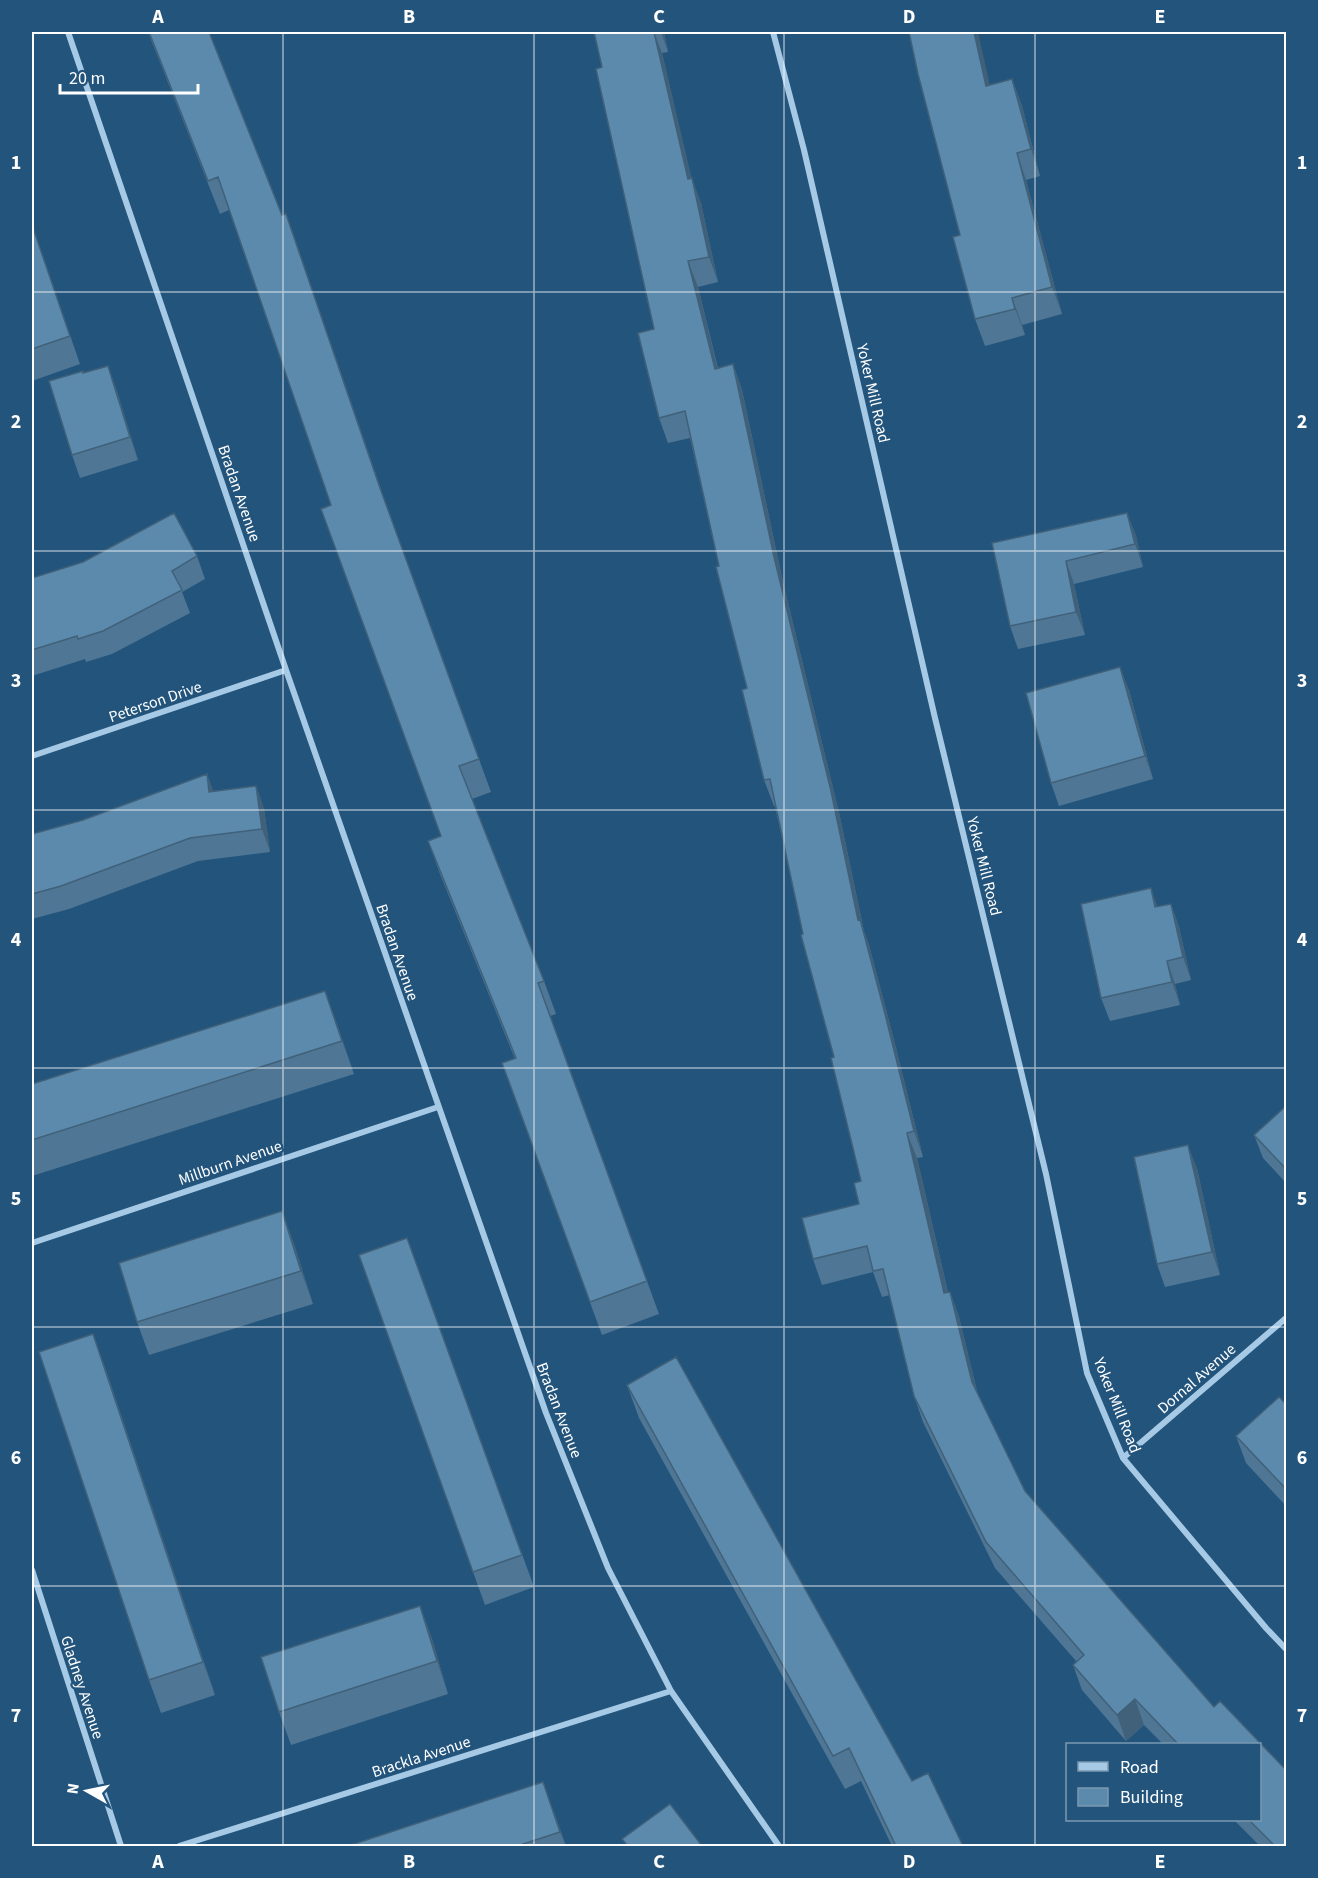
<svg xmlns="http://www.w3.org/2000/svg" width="1318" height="1878" font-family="'Source Sans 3',sans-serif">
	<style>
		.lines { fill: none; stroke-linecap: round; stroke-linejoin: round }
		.street { stroke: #a6cae5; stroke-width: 6 }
		.wall { fill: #4f7795 }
		.shaded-wall { fill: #406179 }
		.building { fill: #5c8aad; stroke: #406179; stroke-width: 1.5 }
		.grid { fill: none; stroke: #fff; stroke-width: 1.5; stroke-opacity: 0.55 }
		.labels { text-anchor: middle; stroke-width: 4.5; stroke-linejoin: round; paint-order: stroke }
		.street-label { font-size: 16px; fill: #fff; stroke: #23547c }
		.neatline { fill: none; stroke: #fff; stroke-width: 2 }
		.grid-label { font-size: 20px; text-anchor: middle; font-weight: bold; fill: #fff }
	</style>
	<rect width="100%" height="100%" fill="#23547c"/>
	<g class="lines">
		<path class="street" d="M 68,32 L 286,670 L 546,1413 L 608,1568 L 671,1691 L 779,1846
			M 773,32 L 804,150 L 935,718 L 1046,1174 L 1087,1373 L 1123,1458 L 1266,1628 L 1286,1649
			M 32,756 L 286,670
			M 32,1243 L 438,1107
			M 1123,1458 L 1286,1318
			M 32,1570 L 121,1846
			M 179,1846 L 671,1691"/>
	</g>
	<path class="wall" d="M 148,32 L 209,32 L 282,215 L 286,214 L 390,516 L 491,792 L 472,799 L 544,981 L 556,1014 L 550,1016 L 659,1314 L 602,1335 L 502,1063 L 515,1059 L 440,874 L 428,841 L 441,836 L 331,505 L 229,210 L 220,214 Z
		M 594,32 L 664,32 L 668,52 L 662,53 L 691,178 L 701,203 L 718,282 L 698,287 L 718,368 L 733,364 L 742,390 L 783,582 L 840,817 L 864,931 L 869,945 L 893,1036 L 923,1157 L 917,1158 L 948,1292 L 950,1292 L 959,1317 L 978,1395 L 1025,1491 L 1214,1707 L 1220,1701 L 1287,1771 L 1287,1846 L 1260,1846 L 1234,1820 L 1260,1820 L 1260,1744 L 1163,1744 L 1144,1725 L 1126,1741 L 1082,1690 L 1073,1665 L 1076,1661 L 995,1568 L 923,1422 L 914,1396 L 890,1295 L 882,1297 L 873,1272 L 822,1285 L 813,1259 L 802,1218 L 859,1204 L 854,1183 L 861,1181 L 831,1058 L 834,1057 L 801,935 L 803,934 L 775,806 L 774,806 L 764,780 L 742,690 L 747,688 L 716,567 L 719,566 L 690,438 L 668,443 L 659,418 L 638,333 L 654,329 L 596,69 L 602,67 Z
		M 1012,79 L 1022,106 L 1040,176 L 1026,180 L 1062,314 L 1022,325 L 1025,335 L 985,346 L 975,319 L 960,235 L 990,85 Z
		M 32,225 L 80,364 L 32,381 Z
		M 83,373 L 116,388 L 138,460 L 80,478 L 72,455 Z
		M 1127,513 L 1136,536 L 1143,567 L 1074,584 L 1085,635 L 1018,649 L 1010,626 L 992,543 Z
		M 197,556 L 205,579 L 182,592 L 190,613 L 112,654 L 86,662 L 85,659 L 32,676 L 32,578 Z
		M 1129,690 L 1153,779 L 1059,806 L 1051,783 Z
		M 207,774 L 213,791 L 256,786 L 264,809 L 270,852 L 198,861 L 69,909 L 32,919 L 32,834 L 83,820 Z
		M 1171,904 L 1179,927 L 1191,980 L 1175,984 L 1180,1005 L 1110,1021 L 1101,998 L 1158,907 Z
		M 337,1024 L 354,1074 L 32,1176 L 32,1084 Z
		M 1287,1105 L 1287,1184 L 1263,1158 L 1254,1135 Z
		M 1197,1168 L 1220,1275 L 1165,1287 L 1157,1264 Z
		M 282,1211 L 294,1244 L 313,1304 L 149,1355 L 137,1322 Z
		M 407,1238 L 534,1587 L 485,1605 L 473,1572 Z
		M 105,1367 L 215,1695 L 161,1713 L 149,1680 Z
		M 627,1385 L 912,1781 L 963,1846 L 892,1846 L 861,1781 L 845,1789 L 639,1418 Z
		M 1287,1405 L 1287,1507 L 1246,1463 L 1236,1436 Z
		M 420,1606 L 432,1639 L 448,1694 L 291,1745 L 279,1712 Z
		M 554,1812 L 566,1846 L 348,1846 Z"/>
	<path class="shaded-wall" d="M 654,32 L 662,53 L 694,188 L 692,178 L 701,203 L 718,282 L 709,257 L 688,179 Z
		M 661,32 L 664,32 L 668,52 Z
		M 974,32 L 978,32 L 996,113 L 986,86 Z
		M 1012,79 L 1022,106 L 1040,176 L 1031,149 Z
		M 1017,153 L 1026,180 L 1062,314 L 1052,287 Z
		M 286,214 L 298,247 L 392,521 L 380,488 Z
		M 688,261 L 698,287 L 724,395 L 715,369 Z
		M 1012,298 L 1022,325 L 1025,335 L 1015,309 Z
		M 733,364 L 742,390 L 783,582 L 840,817 L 864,931 L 869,945 L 893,1036 L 923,1157 L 914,1131 L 858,920 L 774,557 Z
		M 108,366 L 116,388 L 138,460 L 130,437 Z
		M 1127,513 L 1136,536 L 1143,567 L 1135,544 Z
		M 1066,561 L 1074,584 L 1085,635 L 1076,612 Z
		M 1120,667 L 1129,690 L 1153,779 L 1145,756 Z
		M 207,774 L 215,797 L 209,792 Z
		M 256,786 L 264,809 L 270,852 L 262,829 Z
		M 1151,888 L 1159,911 L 1155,907 Z
		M 1171,904 L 1179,927 L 1191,980 L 1183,957 Z
		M 1167,961 L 1175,984 L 1180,1005 L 1172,982 Z
		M 325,991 L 337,1024 L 354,1074 L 342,1041 Z
		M 907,1133 L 917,1158 L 954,1319 L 944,1293 Z
		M 1188,1145 L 1197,1168 L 1220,1275 L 1212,1252 Z
		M 282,1211 L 294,1244 L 313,1304 L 301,1271 Z
		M 950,1292 L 959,1317 L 981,1408 L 972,1382 Z
		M 93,1334 L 105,1367 L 215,1695 L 203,1662 Z
		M 420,1606 L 432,1639 L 448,1694 L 437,1661 Z
		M 1135,1699 L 1144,1725 L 1126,1741 L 1117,1715 Z
		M 543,1782 L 554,1812 L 566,1846 L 560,1832 Z"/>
	<path class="building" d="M 149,32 L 209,32 L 282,215 L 286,214 L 380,488 L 479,759 L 459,766 L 544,981 L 538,983 L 647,1281 L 590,1302 L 502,1063 L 516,1058 L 428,841 L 441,836 L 321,509 L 331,505 L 218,177 L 208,181 Z
		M 594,32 L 654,32 L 688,179 L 692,178 L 709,257 L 688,261 L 715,369 L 733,364 L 774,557 L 831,791 L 858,920 L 860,919 L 884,1010 L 914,1131 L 907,1133 L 944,1293 L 950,1292 L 972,1382 L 1025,1491 L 1214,1707 L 1220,1701 L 1287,1771 L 1287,1846 L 1275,1846 L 1249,1820 L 1260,1820 L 1260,1744 L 1178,1744 L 1135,1699 L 1117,1715 L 1073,1665 L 1084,1655 L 986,1542 L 914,1396 L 883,1269 L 873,1271 L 867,1246 L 813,1259 L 802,1218 L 859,1204 L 854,1183 L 861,1181 L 831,1058 L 834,1057 L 801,935 L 803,934 L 770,779 L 764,780 L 742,690 L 747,688 L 716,567 L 719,566 L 685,411 L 659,418 L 638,333 L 654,329 L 596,69 L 602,67 Z
		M 909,32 L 974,32 L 986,86 L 1012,79 L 1031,149 L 1017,153 L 1052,287 L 1012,298 L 1015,309 L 975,319 L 953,237 L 960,235 L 918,74 Z
		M 32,225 L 70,336 L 32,349 Z
		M 108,366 L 130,437 L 72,455 L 49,381 L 83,371 L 83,373 Z
		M 174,513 L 197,556 L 172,571 L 182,590 L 103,631 L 78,639 L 77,636 L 32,650 L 32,578 L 83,562 Z
		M 1127,513 L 1135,544 L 1066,561 L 1076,612 L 1010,626 L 992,543 Z
		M 1120,667 L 1145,756 L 1051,783 L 1026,693 Z
		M 207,774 L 209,792 L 256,786 L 262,829 L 190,838 L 61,886 L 32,894 L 32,834 L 83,820 Z
		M 1151,888 L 1155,907 L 1171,904 L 1183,957 L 1167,961 L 1172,982 L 1101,998 L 1081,904 Z
		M 325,991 L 342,1041 L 32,1140 L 32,1084 Z
		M 1287,1105 L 1287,1170 L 1254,1135 Z
		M 1188,1145 L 1212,1252 L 1157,1264 L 1134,1157 Z
		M 282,1211 L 301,1271 L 137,1322 L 119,1263 Z
		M 407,1238 L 522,1555 L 473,1572 L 359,1255 Z
		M 93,1334 L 203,1662 L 149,1680 L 39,1352 Z
		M 676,1357 L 912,1781 L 928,1773 L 963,1846 L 896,1846 L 849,1748 L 833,1756 L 627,1385 Z
		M 1279,1397 L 1287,1405 L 1287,1490 L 1236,1436 Z
		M 420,1606 L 437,1661 L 279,1712 L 261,1657 Z
		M 543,1782 L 560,1832 L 517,1846 L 348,1846 Z
		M 670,1804 L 702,1846 L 628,1846 L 622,1839 Z"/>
	<path class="grid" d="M 283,32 L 283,1846M 534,32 L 534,1846M 784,32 L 784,1846M 1035,32 L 1035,1846M 32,292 L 1286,292M 32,551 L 1286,551M 32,810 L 1286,810M 32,1068 L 1286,1068M 32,1327 L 1286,1327M 32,1586 L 1286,1586"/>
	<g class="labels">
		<g class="street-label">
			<text transform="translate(874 393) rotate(77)" y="6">Yoker Mill Road</text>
			<text transform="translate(240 493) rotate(71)" y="6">Bradan Avenue</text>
			<text transform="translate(155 701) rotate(-19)" y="6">Peterson Drive</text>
			<text transform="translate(985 866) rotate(76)" y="6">Yoker Mill Road</text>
			<text transform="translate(398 952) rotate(71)" y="6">Bradan Avenue</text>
			<text transform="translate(230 1162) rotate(-19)" y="6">Millburn Avenue</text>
			<text transform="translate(1196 1378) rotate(-41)" y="6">Dornal Avenue</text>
			<text transform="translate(1118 1405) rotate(68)" y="6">Yoker Mill Road</text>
			<text transform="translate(560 1410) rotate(69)" y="6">Bradan Avenue</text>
			<text transform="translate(83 1687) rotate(72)" y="6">Gladney Avenue</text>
			<text transform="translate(421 1756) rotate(-18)" y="6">Brackla Avenue</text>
		</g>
	</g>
	<rect width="1318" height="1878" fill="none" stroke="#23547c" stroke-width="66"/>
	<rect x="1066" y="1743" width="195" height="78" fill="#23547c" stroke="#7b98b0" stroke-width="1.5"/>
	<rect x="1078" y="1762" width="30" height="9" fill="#a6cae5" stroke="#7b98b0" stroke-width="1.5"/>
	<text x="1120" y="1773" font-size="18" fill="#ffffff">Road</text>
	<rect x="1078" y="1788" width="30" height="18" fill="#5c8aad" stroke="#7b98b0" stroke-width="1.5"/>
	<text x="1120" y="1803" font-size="18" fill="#ffffff">Building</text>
	<g transform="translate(87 1791) rotate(279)" stroke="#23547c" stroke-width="4.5" paint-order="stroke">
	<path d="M0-4.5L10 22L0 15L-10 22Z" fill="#ffffff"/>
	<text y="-9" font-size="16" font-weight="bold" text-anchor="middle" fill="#ffffff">N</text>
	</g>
	<path d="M60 84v9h138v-9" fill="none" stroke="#ffffff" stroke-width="3"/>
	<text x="69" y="84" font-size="18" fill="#ffffff" stroke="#23547c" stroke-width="4.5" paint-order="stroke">20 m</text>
	<rect x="33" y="33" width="1252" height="1812" class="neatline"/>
	<g class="grid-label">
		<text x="158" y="23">A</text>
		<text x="409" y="23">B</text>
		<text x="659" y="23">C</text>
		<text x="909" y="23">D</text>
		<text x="1160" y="23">E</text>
		<text x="16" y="169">1</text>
		<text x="1302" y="169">1</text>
		<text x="16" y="428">2</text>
		<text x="1302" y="428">2</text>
		<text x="16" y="687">3</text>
		<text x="1302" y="687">3</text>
		<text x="16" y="946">4</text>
		<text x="1302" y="946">4</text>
		<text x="16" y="1205">5</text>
		<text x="1302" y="1205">5</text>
		<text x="16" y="1464">6</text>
		<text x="1302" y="1464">6</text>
		<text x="16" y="1722">7</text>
		<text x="1302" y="1722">7</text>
		<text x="158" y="1868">A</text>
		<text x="409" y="1868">B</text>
		<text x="659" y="1868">C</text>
		<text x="909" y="1868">D</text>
		<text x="1160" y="1868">E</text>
	</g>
</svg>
